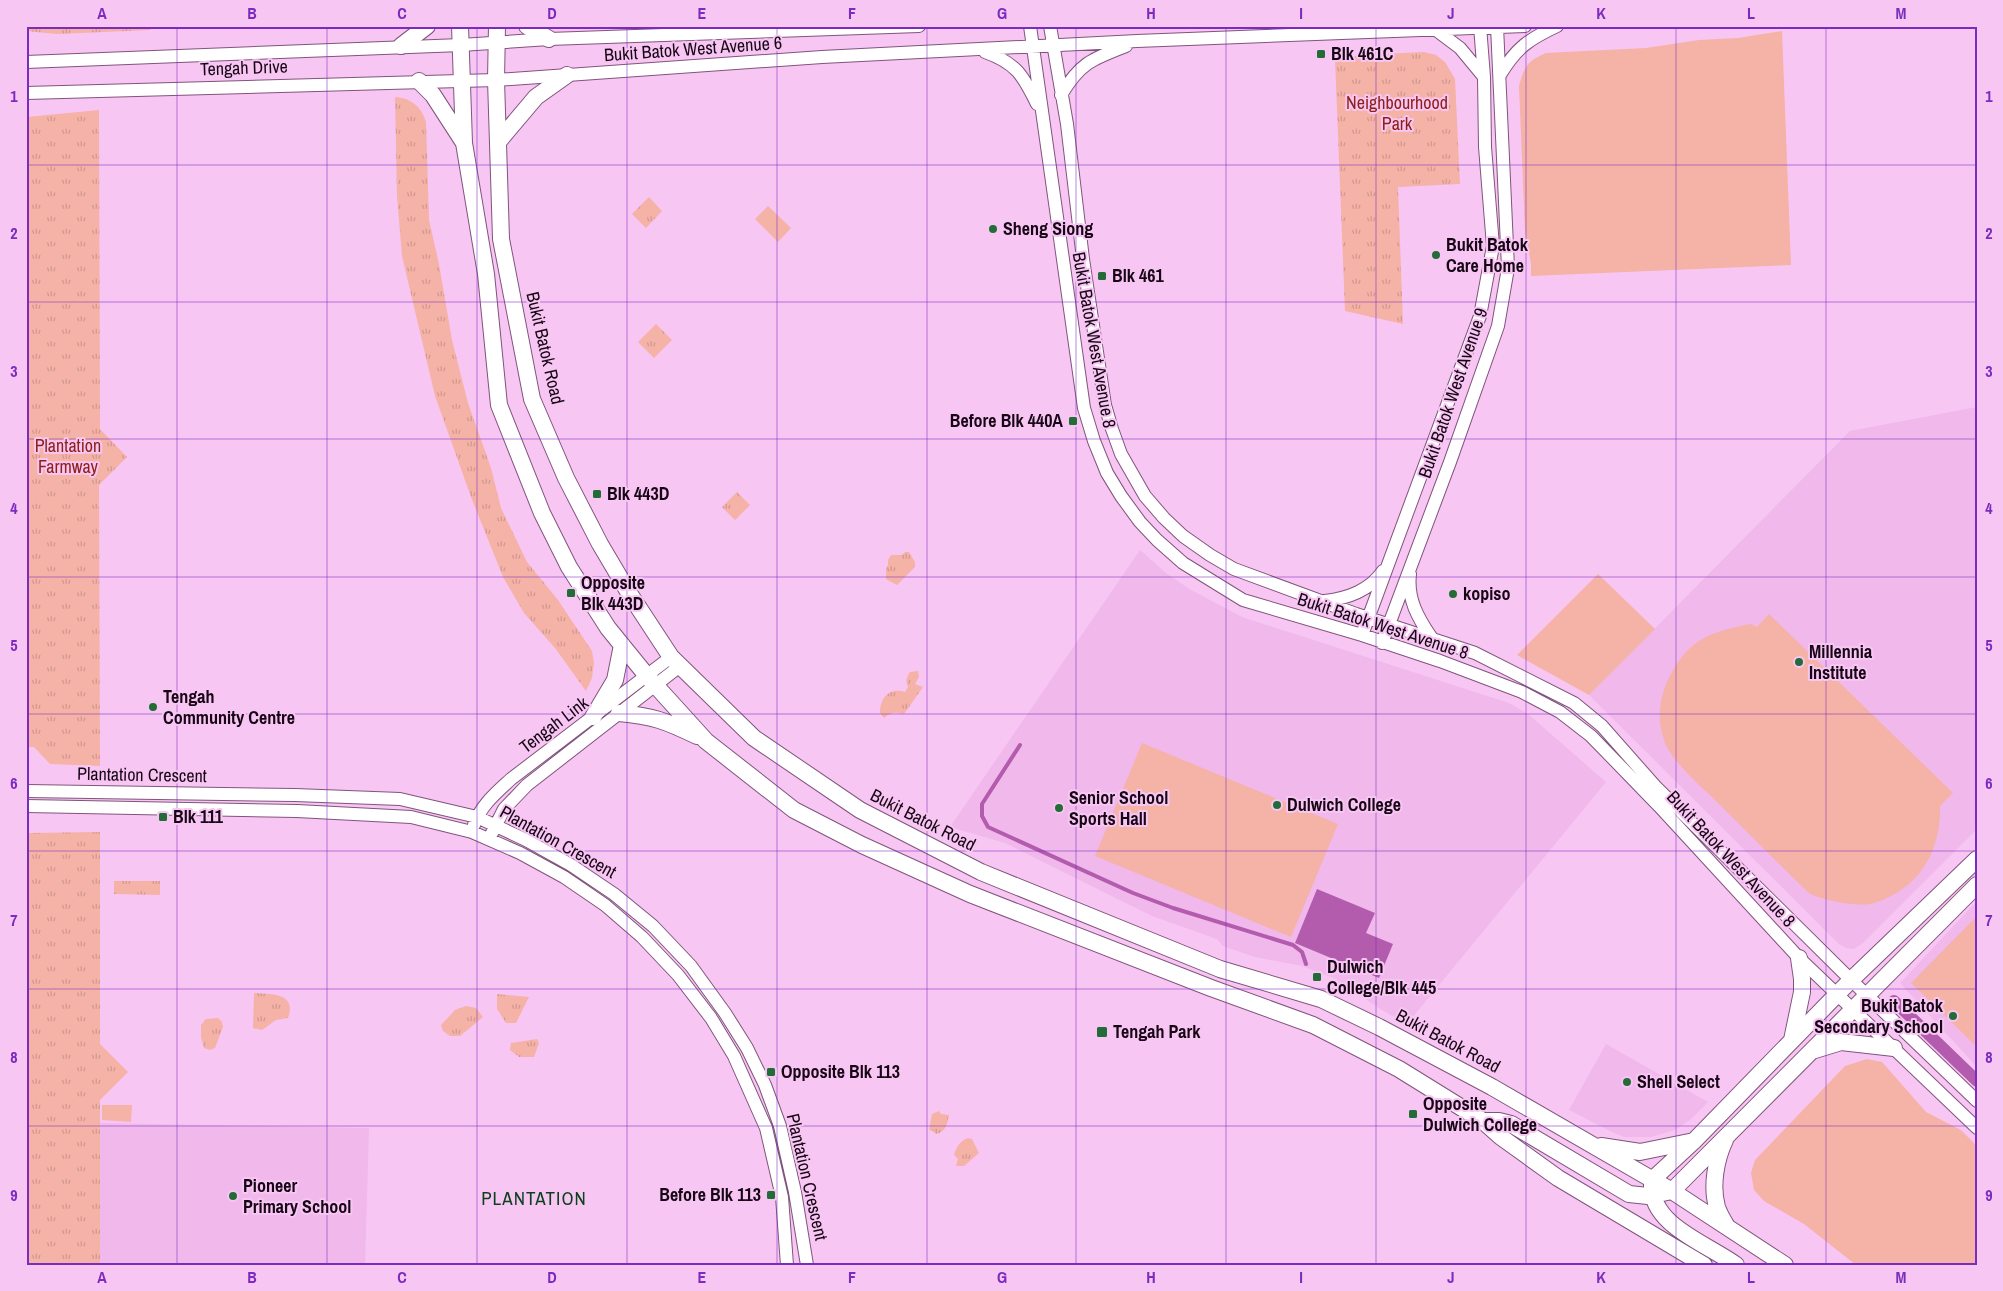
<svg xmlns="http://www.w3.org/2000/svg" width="2003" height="1291" font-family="'Archivo Narrow',sans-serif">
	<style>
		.built { fill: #f0b8eb }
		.grass { fill: #f5b2a7 }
		.park { fill: url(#park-tufts) }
		.water { fill: #b35cae }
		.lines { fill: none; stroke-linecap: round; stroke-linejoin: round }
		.stream { stroke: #b35cae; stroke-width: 4 }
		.canal { stroke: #b35cae; stroke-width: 12 }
		.minor-casing { stroke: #80547d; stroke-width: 14 }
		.major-casing { stroke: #80547d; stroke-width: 18 }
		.minor { stroke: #fff; stroke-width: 12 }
		.major { stroke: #fff; stroke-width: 16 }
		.grid { fill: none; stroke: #7b2cbf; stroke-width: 1; stroke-opacity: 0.55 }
		.poi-dot { fill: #236b37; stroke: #f8c6f3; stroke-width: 2 }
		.labels { text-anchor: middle; stroke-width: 4; stroke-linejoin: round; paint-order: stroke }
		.street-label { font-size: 18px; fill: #170716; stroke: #f8c6f3 }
		.poi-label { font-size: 18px; font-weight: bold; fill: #170716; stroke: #f8c6f3; text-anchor: start }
		.park-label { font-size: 18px; fill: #8d2017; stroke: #f8c6f3 }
		.neighbourhood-label { font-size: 19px; letter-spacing: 1px; fill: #0d3f1c; stroke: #f8c6f3 }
		.neatline { fill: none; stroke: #7b2cbf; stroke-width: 2 }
		.grid-label { font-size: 16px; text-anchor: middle; font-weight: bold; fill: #7b2cbf }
	</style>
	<defs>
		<pattern id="park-tufts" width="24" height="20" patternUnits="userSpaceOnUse" patternTransform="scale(1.25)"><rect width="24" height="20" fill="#f5b2a7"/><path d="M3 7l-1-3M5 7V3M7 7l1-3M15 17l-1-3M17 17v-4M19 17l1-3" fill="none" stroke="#d1988f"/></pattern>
	</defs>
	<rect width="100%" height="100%" fill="#f8c6f3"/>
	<path class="built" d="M 1977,407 L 1977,829 L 1863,943 L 1854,949 L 1846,948 L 1839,944 L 1589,695 L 1850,431 Z
		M 1140,550 L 1166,573 L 1191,590 L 1242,617 L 1509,703 L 1528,714 L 1606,782 L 1407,1024 L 1380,1009 L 1336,979 L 1302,966 L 1255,957 L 1223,946 L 1217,939 L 1152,916 L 1005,843 L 950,827 Z
		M 1977,901 L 1977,1067 L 1900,983 Z
		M 1606,1044 L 1708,1102 L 1691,1119 L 1675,1130 L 1651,1137 L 1625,1137 L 1614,1133 L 1569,1110 Z
		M 100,1123 L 369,1128 L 365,1265 L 100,1265 Z"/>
	<path class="grass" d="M 1782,31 L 1791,265 L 1531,276 L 1531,264 L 1525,232 L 1519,86 C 1524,67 1527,61 1546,53 L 1646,48 L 1699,40 L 1738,38 Z
		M 768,206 L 791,228 L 778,242 L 755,219 Z
		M 1598,574 L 1655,629 L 1589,695 L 1517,655 Z
		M 1769,614 L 1953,793 L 1940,806 C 1941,852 1919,889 1874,903 C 1859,908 1824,900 1810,894 C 1778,863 1747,832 1715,800 C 1700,785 1671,761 1664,740 C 1656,718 1660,694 1671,674 C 1690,638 1713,631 1751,624 L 1757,627 Z
		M 1142,743 L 1338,824 L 1291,937 L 1095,856 Z
		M 1977,916 L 1977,1047 L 1911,983 Z
		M 1867,1059 L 1882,1062 L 1926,1112 L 1961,1130 L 1977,1146 L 1977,1265 L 1856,1265 L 1804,1224 L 1764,1201 L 1754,1190 L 1751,1173 L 1755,1160 L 1845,1066 Z
		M 102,1105 L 132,1105 L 131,1122 L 102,1120 Z"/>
	<path class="park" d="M 26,26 L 146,26 L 151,30 L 57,34 L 26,31 Z
		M 1424,52 L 1436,55 L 1445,62 L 1455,79 L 1460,184 L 1398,187 L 1403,324 L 1345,311 L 1335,59 L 1363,55 Z
		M 395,97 C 411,98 421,106 426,122 L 429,220 L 439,264 L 452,340 L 468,403 L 491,468 L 501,508 L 527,562 L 558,600 L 592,651 L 594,663 L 592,678 L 586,691 L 555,648 L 524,613 L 503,577 L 471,497 L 435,396 L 402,256 L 397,196 Z
		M 99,110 L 100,429 L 127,457 L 99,485 L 100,766 L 50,764 L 34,747 L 27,747 L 27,117 Z
		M 649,197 L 662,211 L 646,228 L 632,214 Z
		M 656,324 L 672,340 L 654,358 L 638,342 Z
		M 737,492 L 750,505 L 735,520 L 722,507 Z
		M 905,552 L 909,552 L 915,562 L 915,567 L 897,585 L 886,579 L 886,568 L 888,565 L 888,560 L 891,555 L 902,555 Z
		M 918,671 L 919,677 L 915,684 L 923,687 L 904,714 C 895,712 891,712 884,718 L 880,713 C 880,698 889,687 905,692 L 908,687 C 906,681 906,678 910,672 Z
		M 100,832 L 100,1044 L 128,1072 L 100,1100 L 100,1265 L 27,1265 L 27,833 Z
		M 114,881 L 160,881 L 160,895 L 114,894 Z
		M 254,993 C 272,994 297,993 288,1018 L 276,1020 L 262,1030 L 253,1028 Z
		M 497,994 L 529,997 L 516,1023 L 506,1023 L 497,1009 Z
		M 466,1006 L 476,1008 L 483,1017 L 460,1036 L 450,1036 L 443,1031 L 441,1025 L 455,1010 Z
		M 218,1018 L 222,1022 L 223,1027 L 215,1048 L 210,1050 L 204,1048 L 201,1037 L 201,1025 L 206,1019 Z
		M 537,1039 L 539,1043 L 534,1057 L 519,1057 L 510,1050 L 511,1043 Z
		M 939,1111 L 941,1114 L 949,1115 C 947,1124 946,1132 936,1134 L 933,1131 L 929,1130 L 932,1114 Z
		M 968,1138 L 972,1139 L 979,1153 L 964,1166 L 956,1166 L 958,1159 L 954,1155 C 956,1147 961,1140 968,1138 Z"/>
	<path class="water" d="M 1317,889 L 1375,913 L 1366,933 L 1393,944 L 1379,978 L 1295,943 Z"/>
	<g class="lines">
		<path class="stream" d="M 1020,745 L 982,804 L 982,816 L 988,827 L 1133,893 L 1173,908 L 1293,945 L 1302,952 L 1306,964"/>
		<path class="canal" d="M 1894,1001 L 1977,1081"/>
		<defs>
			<path id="minor" d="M 1030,26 L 1084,408 L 1094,441 L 1107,473 L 1121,496 L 1140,522 L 1157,540 L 1183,563 L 1243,600 L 1362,635 L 1440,661 L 1522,692 L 1560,712 L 1591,736 L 1659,806 L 1799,958 L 1977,1128
				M 1050,26 L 1067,124 L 1083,259 L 1105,405 L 1112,429 L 1121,454 L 1145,496 L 1164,518 L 1183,536 L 1210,555 L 1234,569 L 1356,614 L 1475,653 L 1574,703 L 1602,726 L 1655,786 L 1851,980 L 1977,1101
				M 1436,30 L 1460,48 L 1484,77
				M 985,52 C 1016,63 1023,75 1037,104
				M 26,62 L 461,45 L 549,39 L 919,26
				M 1500,75 C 1516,48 1529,39 1557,26
				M 26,93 L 496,80 L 822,57 L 1137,41 L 1525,26
				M 1061,95 C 1080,63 1092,59 1126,46
				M 1410,574 C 1407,599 1418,618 1431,637
				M 1325,601 C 1348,598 1369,591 1383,571
				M 1362,635 L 1480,316 L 1493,246 L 1485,147 L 1484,77 L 1480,26
				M 1382,643 L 1450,462 L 1498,326 L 1508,268 L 1497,26
				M 26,791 L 295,795 L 400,799 L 477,817 L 526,840 L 571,865 L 614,894 L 653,926 L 691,966 L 725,1013 L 747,1048 L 765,1085 L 780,1126 L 795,1192 L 807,1265
				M 26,806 L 297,811 L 411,817 L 472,832 L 520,853 L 564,877 L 605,905 L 642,937 L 678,975 L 711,1018 L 734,1056 L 766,1128 L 782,1197 L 787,1265
				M 474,825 C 481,805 496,793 511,779 L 671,657
				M 492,833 L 504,809 L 527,785 L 680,666"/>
			<path id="major" d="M 460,26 L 464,143 L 486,274 L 499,405 L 542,513 L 569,567 L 608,628 L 647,676 L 706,741 L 794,810 L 862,845 L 970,894 L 1211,988 L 1313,1025 L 1399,1069 L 1483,1121 L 1501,1137 L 1558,1178 L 1704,1265
				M 497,26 L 496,80 L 501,239 L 532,399 L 566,478 L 600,544 L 629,593 L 671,657 L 754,738 L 860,810 L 981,872 L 1220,969 L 1321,999 L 1379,1027 L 1492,1087 L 1672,1191 L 1785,1265
				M 527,26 L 549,39
				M 401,46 L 427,26
				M 419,81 L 433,95 L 464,143
				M 498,142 L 536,97 L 567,75
				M 619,713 C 653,716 666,721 697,736
				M 593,717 L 615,680 L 622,645
				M 1792,1040 L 1802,992 L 1802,979 L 1799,958
				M 1815,1050 L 1841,1042 L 1894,1048
				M 1483,1121 L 1499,1121 L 1511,1124 L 1629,1194 L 1648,1196 L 1672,1191
				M 1725,1140 C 1716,1159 1711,1186 1717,1207 C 1719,1213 1723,1220 1726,1225
				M 1601,1146 L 1640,1152 L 1694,1141
				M 1652,1180 L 1694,1141 L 1851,980 L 1977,859
				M 1652,1185 C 1651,1226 1708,1244 1736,1265
				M 1672,1191 L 1977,885"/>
		</defs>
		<use href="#minor" class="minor-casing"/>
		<use href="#major" class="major-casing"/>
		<use href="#minor" class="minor"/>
		<use href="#major" class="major"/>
	</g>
	<path class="grid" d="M 177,26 L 177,1265M 327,26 L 327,1265M 477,26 L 477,1265M 627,26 L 627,1265M 777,26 L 777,1265M 927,26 L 927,1265M 1076,26 L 1076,1265M 1226,26 L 1226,1265M 1376,26 L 1376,1265M 1526,26 L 1526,1265M 1676,26 L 1676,1265M 1826,26 L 1826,1265M 26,165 L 1977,165M 26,302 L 1977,302M 26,439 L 1977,439M 26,577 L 1977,577M 26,714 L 1977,714M 26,851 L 1977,851M 26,989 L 1977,989M 26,1126 L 1977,1126"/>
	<g class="poi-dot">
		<rect x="1316" y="49" width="10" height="10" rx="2.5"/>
		<circle cx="993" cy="229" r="5"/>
		<circle cx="1436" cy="255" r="5"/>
		<rect x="1097" y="271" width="10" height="10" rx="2.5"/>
		<rect x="1068" y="416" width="10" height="10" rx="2.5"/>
		<rect x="592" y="489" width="10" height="10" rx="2.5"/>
		<rect x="566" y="588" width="10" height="10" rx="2.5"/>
		<circle cx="1453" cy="594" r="5"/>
		<circle cx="1799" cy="662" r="5"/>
		<circle cx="153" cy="707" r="5"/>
		<circle cx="1277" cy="805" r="5"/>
		<circle cx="1059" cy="808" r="5"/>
		<rect x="158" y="812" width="10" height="10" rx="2.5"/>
		<rect x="1312" y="972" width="10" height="10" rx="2.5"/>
		<circle cx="1953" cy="1016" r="5"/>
		<rect x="1096" y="1026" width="12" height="12" rx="2.5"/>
		<rect x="766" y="1067" width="10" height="10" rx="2.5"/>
		<circle cx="1627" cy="1082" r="5"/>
		<rect x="1408" y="1109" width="10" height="10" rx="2.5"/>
		<rect x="766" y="1190" width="10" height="10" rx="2.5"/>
		<circle cx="233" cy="1196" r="5"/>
	</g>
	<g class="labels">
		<g class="street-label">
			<text transform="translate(693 49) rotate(-4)" y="6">Bukit Batok West Avenue 6</text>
			<text transform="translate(244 68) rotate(-2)" y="6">Tengah Drive</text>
			<text transform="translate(1094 340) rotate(80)" y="6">Bukit Batok West Avenue 8</text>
			<text transform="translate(545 348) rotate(77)" y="6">Bukit Batok Road</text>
			<text transform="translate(1453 393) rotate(-71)" y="6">Bukit Batok West Avenue 9</text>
			<text transform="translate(1383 626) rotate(18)" y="6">Bukit Batok West Avenue 8</text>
			<text transform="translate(554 725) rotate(-37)" y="6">Tengah Link</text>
			<text transform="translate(142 775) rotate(1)" y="6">Plantation Crescent</text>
			<text transform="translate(923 820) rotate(27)" y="6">Bukit Batok Road</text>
			<text transform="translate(558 842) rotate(29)" y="6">Plantation Crescent</text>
			<text transform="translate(1731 859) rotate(47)" y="6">Bukit Batok West Avenue 8</text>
			<text transform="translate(1448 1041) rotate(28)" y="6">Bukit Batok Road</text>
			<text transform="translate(807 1177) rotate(77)" y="6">Plantation Crescent</text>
		</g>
		<g class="poi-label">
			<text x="1331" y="60">Blk 461C</text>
			<text x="1003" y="235">Sheng Siong</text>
			<text x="1446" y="251">Bukit Batok<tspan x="1446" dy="21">Care Home</tspan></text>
			<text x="1112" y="282">Blk 461</text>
			<text x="1063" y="427" text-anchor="end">Before Blk 440A</text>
			<text x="607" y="500">Blk 443D</text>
			<text x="581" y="589">Opposite<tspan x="581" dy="21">Blk 443D</tspan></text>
			<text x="1463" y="600">kopiso</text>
			<text x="1809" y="658">Millennia<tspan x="1809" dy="21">Institute</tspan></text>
			<text x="163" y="703">Tengah<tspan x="163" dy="21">Community Centre</tspan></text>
			<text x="1069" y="804">Senior School<tspan x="1069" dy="21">Sports Hall</tspan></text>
			<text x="1287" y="811">Dulwich College</text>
			<text x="173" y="823">Blk 111</text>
			<text x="1327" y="973">Dulwich<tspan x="1327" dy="21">College/Blk 445</tspan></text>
			<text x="1943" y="1012" text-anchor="end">Bukit Batok<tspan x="1943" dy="21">Secondary School</tspan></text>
			<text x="1113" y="1038">Tengah Park</text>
			<text x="781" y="1078">Opposite Blk 113</text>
			<text x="1637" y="1088">Shell Select</text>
			<text x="1423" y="1110">Opposite<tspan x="1423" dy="21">Dulwich College</tspan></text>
			<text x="243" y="1192">Pioneer<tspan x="243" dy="21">Primary School</tspan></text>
			<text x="761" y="1201" text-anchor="end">Before Blk 113</text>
		</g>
		<g class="park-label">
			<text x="1397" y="109">Neighbourhood<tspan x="1397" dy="21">Park</tspan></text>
			<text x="68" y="452">Plantation<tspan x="68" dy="21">Farmway</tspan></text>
		</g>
		<g class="neighbourhood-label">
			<text x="534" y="1205">PLANTATION</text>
		</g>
	</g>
	<rect width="2003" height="1291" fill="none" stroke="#f8c6f3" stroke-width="55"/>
	<rect x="28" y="28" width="1948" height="1236" class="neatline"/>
	<g class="grid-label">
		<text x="102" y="19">A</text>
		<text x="252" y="19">B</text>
		<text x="402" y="19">C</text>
		<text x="552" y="19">D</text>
		<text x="702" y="19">E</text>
		<text x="852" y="19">F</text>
		<text x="1002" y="19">G</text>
		<text x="1151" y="19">H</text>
		<text x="1301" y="19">I</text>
		<text x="1451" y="19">J</text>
		<text x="1601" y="19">K</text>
		<text x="1751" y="19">L</text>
		<text x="1901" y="19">M</text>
		<text x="14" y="102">1</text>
		<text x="1989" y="102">1</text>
		<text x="14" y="239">2</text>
		<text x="1989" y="239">2</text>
		<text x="14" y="377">3</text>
		<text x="1989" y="377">3</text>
		<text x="14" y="514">4</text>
		<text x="1989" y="514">4</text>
		<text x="14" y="651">5</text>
		<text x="1989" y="651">5</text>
		<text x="14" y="789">6</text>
		<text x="1989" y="789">6</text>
		<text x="14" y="926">7</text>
		<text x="1989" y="926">7</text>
		<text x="14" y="1063">8</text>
		<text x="1989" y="1063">8</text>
		<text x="14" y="1201">9</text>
		<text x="1989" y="1201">9</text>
		<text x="102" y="1283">A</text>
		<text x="252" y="1283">B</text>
		<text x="402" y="1283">C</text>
		<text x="552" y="1283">D</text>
		<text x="702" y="1283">E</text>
		<text x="852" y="1283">F</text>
		<text x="1002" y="1283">G</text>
		<text x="1151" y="1283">H</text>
		<text x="1301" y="1283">I</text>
		<text x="1451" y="1283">J</text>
		<text x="1601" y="1283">K</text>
		<text x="1751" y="1283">L</text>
		<text x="1901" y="1283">M</text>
	</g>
</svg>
